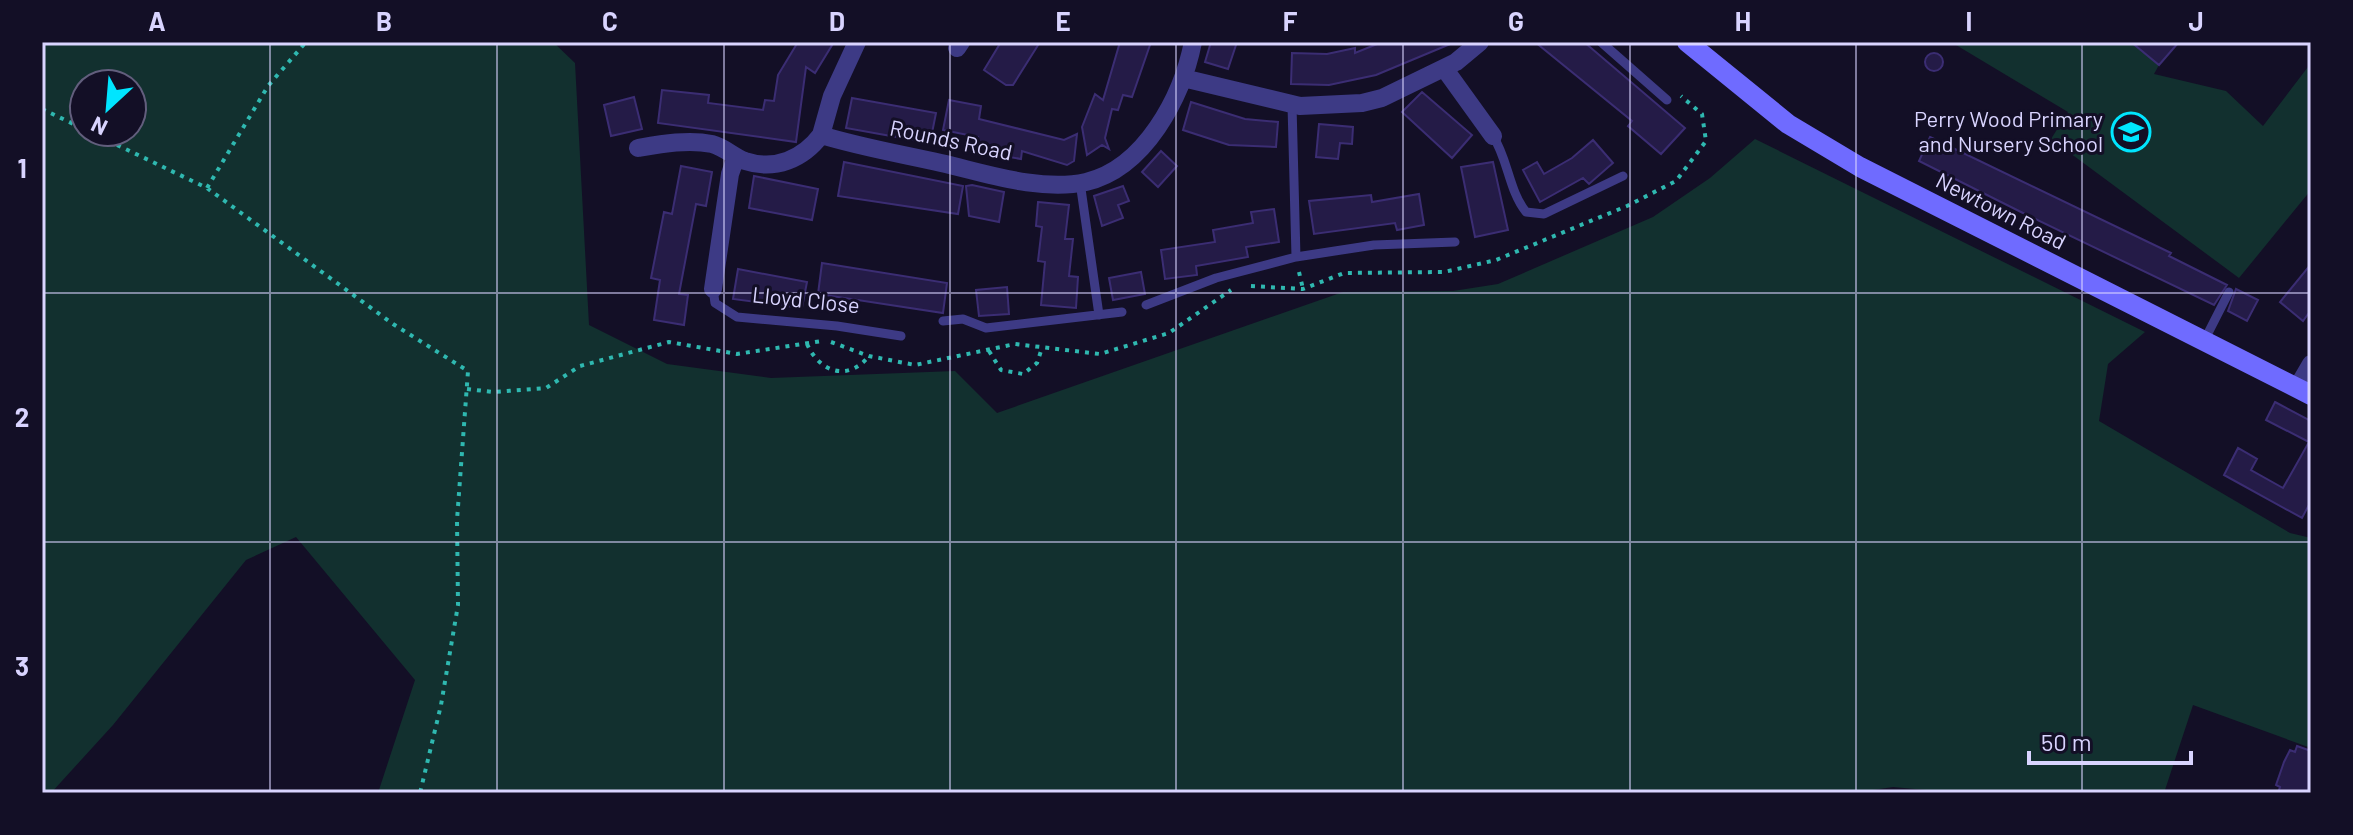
<svg xmlns="http://www.w3.org/2000/svg" width="2353" height="835" font-family="Barlow,sans-serif">
	<style>
		.green { fill: #12302f; fill-rule: evenodd }
		.building { fill: #241b47; stroke: #3b2d73; stroke-width: 2 }
		.lines { fill: none; stroke-linecap: round; stroke-linejoin: round }
		.path { stroke: #2fb8b0; stroke-width: 4; stroke-dasharray: 4 6; stroke-linecap: butt }
		.service { stroke: #3d3a85; stroke-width: 9 }
		.minor { stroke: #3d3a85; stroke-width: 18 }
		.secondary { stroke: #6f6bff; stroke-width: 20 }
		.grid { fill: none; stroke: #d9d4ff; stroke-width: 2; stroke-opacity: 0.55 }
		.labels { text-anchor: middle; stroke-width: 6; stroke-linejoin: round; paint-order: stroke }
		.poi-label { font-size: 22px; fill: #d9d4ff; stroke: #130f26; text-anchor: end }
		.street-label { font-size: 22px; fill: #d9d4ff; stroke: #130f26 }
		.neatline { fill: none; stroke: #d9d4ff; stroke-width: 3 }
		.grid-label { font-size: 26px; text-anchor: middle; font-weight: bold; fill: #d9d4ff }
	</style>
	<rect width="100%" height="100%" fill="#130f26"/>
	<path class="green" d="M 42,42 L 553,42 L 575,63 L 589,325 L 667,364 L 771,378 L 955,371 L 997,413 L 1343,292 L 1453,291 L 1498,284 L 1653,217 L 1710,178 L 1755,139 L 2145,332 L 2108,364 L 2099,421 L 2290,533 L 2311,538 L 2311,748 L 2193,705 L 2164,793 L 1958,793 L 1893,787 L 1853,793 L 378,793 L 415,680 L 296,537 L 246,560 L 113,725 L 51,793 L 42,793 ZM 84,84 L 132,84 L 132,132 L 84,132 Z
		M 1951,42 L 2130,42 L 2159,65 L 2154,74 L 2226,91 L 2263,126 L 2311,63 L 2311,190 L 2239,278 L 2051,139 L 2068,112 Z"/>
	<path class="building" d="M 798,42 L 834,42 L 815,73 L 806,67 L 796,142 L 658,123 L 662,90 L 709,95 L 708,103 L 763,110 L 765,100 L 774,101 L 778,75 Z
		M 1001,42 L 1040,42 L 1013,85 L 1006,85 L 984,70 Z
		M 1120,42 L 1151,42 L 1132,97 L 1123,95 L 1118,110 L 1112,109 L 1105,138 L 1109,149 L 1102,145 L 1087,155 L 1082,127 L 1095,94 L 1103,100 Z
		M 1211,42 L 1237,42 L 1228,69 L 1205,62 Z
		M 1382,42 L 1455,42 L 1376,75 L 1329,85 L 1291,84 L 1292,53 L 1327,54 L 1355,48 L 1355,53 Z
		M 1535,42 L 1584,42 L 1685,128 L 1661,154 L 1628,126 L 1632,121 Z
		M 2131,42 L 2179,42 L 2159,65 Z
		M1925 62a9 9 0 1 1 18 0a9 9 0 1 1-18 0Z
		M 1422,92 L 1472,135 L 1452,158 L 1402,112 Z
		M 634,97 L 642,129 L 611,136 L 604,105 Z
		M 852,98 L 936,113 L 930,143 L 846,128 Z
		M 949,100 L 981,106 L 979,119 L 1064,140 L 1077,134 L 1074,161 L 1067,165 L 1022,151 L 1021,159 L 976,151 L 978,137 L 943,130 Z
		M 1191,102 L 1245,119 L 1278,122 L 1276,147 L 1229,145 L 1183,130 Z
		M 1319,124 L 1353,127 L 1352,144 L 1340,143 L 1338,159 L 1316,157 Z
		M 1930,137 L 2171,253 L 2169,256 L 2227,285 L 2214,305 L 2027,215 L 1919,161 Z
		M 1593,140 L 1613,163 L 1589,184 L 1583,178 L 1540,202 L 1523,170 L 1537,162 L 1544,174 L 1572,158 Z
		M 1161,151 L 1177,166 L 1158,187 L 1142,172 Z
		M 844,162 L 963,186 L 958,214 L 838,196 Z
		M 1493,162 L 1508,230 L 1475,237 L 1461,167 Z
		M 681,166 L 712,172 L 706,206 L 696,204 L 679,294 L 688,295 L 684,325 L 654,320 L 660,280 L 651,278 L 664,212 L 672,214 Z
		M 754,176 L 818,189 L 812,220 L 749,208 Z
		M 972,185 L 1004,192 L 999,222 L 969,216 L 966,186 Z
		M 1123,186 L 1129,201 L 1118,205 L 1123,218 L 1102,226 L 1094,196 Z
		M 1419,194 L 1424,225 L 1397,230 L 1395,223 L 1314,234 L 1309,201 L 1371,195 L 1372,202 Z
		M 1038,202 L 1069,205 L 1065,239 L 1073,239 L 1069,276 L 1078,277 L 1076,308 L 1041,305 L 1045,262 L 1038,261 L 1042,227 L 1036,226 Z
		M 1274,209 L 1279,242 L 1246,247 L 1248,257 L 1196,266 L 1197,275 L 1165,279 L 1161,250 L 1215,242 L 1213,230 L 1253,223 L 1251,212 Z
		M 822,263 L 947,283 L 943,313 L 818,294 Z
		M 2311,264 L 2311,310 L 2303,321 L 2280,302 Z
		M 738,269 L 807,282 L 802,308 L 733,299 Z
		M 1141,272 L 1145,294 L 1113,300 L 1109,278 Z
		M 1007,287 L 1009,314 L 979,316 L 976,290 Z
		M 2236,289 L 2258,300 L 2247,321 L 2228,311 Z
		M 2275,402 L 2311,421 L 2311,501 L 2302,518 L 2224,475 L 2238,448 L 2257,459 L 2251,470 L 2283,488 L 2309,442 L 2266,420 Z
		M 2297,746 L 2311,751 L 2311,793 L 2278,793 L 2280,787 L 2276,785 L 2284,762 L 2290,750 L 2295,752 Z"/>
	<g class="lines">
		<path class="path" d="M 42,109 L 84,129
			M 90,132 L 207,188 L 393,324 L 468,371 L 457,520 L 458,605 L 441,705 L 420,793
			M 207,188 L 268,86 L 306,42
			M 1299,272 L 1303,289
			M 1251,286 L 1303,289 L 1344,273 L 1444,272 L 1496,260 L 1627,206 L 1676,181 L 1706,141 L 1702,114 L 1681,96
			M 831,342 L 869,356 L 915,365 L 1015,344 L 1100,354 L 1169,333 L 1231,290
			M 807,344 C 819,371 847,383 869,356
			M 989,351 L 1001,370 L 1023,374 L 1037,363 L 1042,348
			M 467,389 L 493,392 L 546,388 L 580,366 L 669,342 L 737,354 L 822,341"/>
		<path class="service" d="M 1601,42 L 1667,100
			M 1292,105 L 1296,257 L 1374,245 L 1455,242
			M 1493,136 C 1508,159 1509,191 1526,212 L 1544,214 L 1623,176
			M 1080,182 L 1099,315
			M 713,289 L 715,303 L 737,317 L 837,326 L 901,336
			M 1146,305 L 1216,278 L 1296,257
			M 943,321 L 963,319 L 986,328 L 1122,312
			M 2204,341 L 2229,292"/>
		<path class="minor" d="M 957,48 L 961,42
			M 1444,68 L 1493,136
			M 1183,78 L 1300,106 L 1362,103 L 1382,98 L 1456,62 L 1480,42
			M 821,135 L 832,96 L 857,42
			M 638,148 C 661,144 688,139 712,144 C 724,147 734,157 745,161 C 775,171 803,159 821,135 C 860,147 901,154 941,163 C 985,173 1040,192 1086,182 C 1145,168 1182,97 1193,42
			M 713,289 L 730,174 L 736,157
			M 2297,388 L 2311,364"/>
		<path class="secondary" d="M 1687,42 L 1788,124 L 1860,167 L 2311,395"/>
	</g>
	<path class="grid" d="M 270,42 L 270,793M 497,42 L 497,793M 724,42 L 724,793M 950,42 L 950,793M 1176,42 L 1176,793M 1403,42 L 1403,793M 1630,42 L 1630,793M 1856,42 L 1856,793M 2082,42 L 2082,793M 42,293 L 2311,293M 42,542 L 2311,542"/>
	<defs>
		<symbol id="school-ring" viewBox="-11 -11 22 22"><circle r="9.5" fill="#130f26" stroke="#00e5ff" stroke-width="1.5"/><path d="M0-5L7-2L0 1L-7-2ZM-4 1L0 2.5L4 1V4Q0 6-4 4Z" fill="#00e5ff"/></symbol>
	</defs>
	<g fill-rule="evenodd">
		<use href="#school-ring" x="2109" y="110" width="44" height="44"/>
	</g>
	<g class="labels">
		<g class="poi-label">
			<text x="2103" y="127">Perry Wood Primary<tspan x="2103" dy="25">and Nursery School</tspan></text>
		</g>
		<g class="street-label">
			<text transform="translate(951 140) rotate(12)" y="8">Rounds Road</text>
			<text transform="translate(2001 211) rotate(27)" y="8">Newtown Road</text>
			<text transform="translate(806 300) rotate(6)" y="8">Lloyd Close</text>
		</g>
	</g>
	<rect width="2353" height="835" fill="none" stroke="#130f26" stroke-width="88"/>
	<g transform="translate(108 108) rotate(206)"><circle r="38" fill="#130f26" stroke="#625e7d" stroke-width="2"/>
	<path d="M0-6L14 30L0 20L-14 30Z" fill="#00e5ff"/>
	<text y="-12" font-size="22" font-weight="bold" text-anchor="middle" fill="#d9d4ff">N</text>
	</g>
	<path d="M2029 751v12h162v-12" fill="none" stroke="#d9d4ff" stroke-width="4"/>
	<text x="2041" y="751" font-size="24" fill="#d9d4ff" stroke="#130f26" stroke-width="6" paint-order="stroke">50 m</text>
	<rect x="44" y="44" width="2265" height="747" class="neatline"/>
	<g class="grid-label">
		<text x="157" y="31">A</text>
		<text x="384" y="31">B</text>
		<text x="610" y="31">C</text>
		<text x="837" y="31">D</text>
		<text x="1063" y="31">E</text>
		<text x="1290" y="31">F</text>
		<text x="1516" y="31">G</text>
		<text x="1743" y="31">H</text>
		<text x="1969" y="31">I</text>
		<text x="2196" y="31">J</text>
		<text x="22" y="178">1</text>
		<text x="22" y="427">2</text>
		<text x="22" y="676">3</text>
	</g>
</svg>
